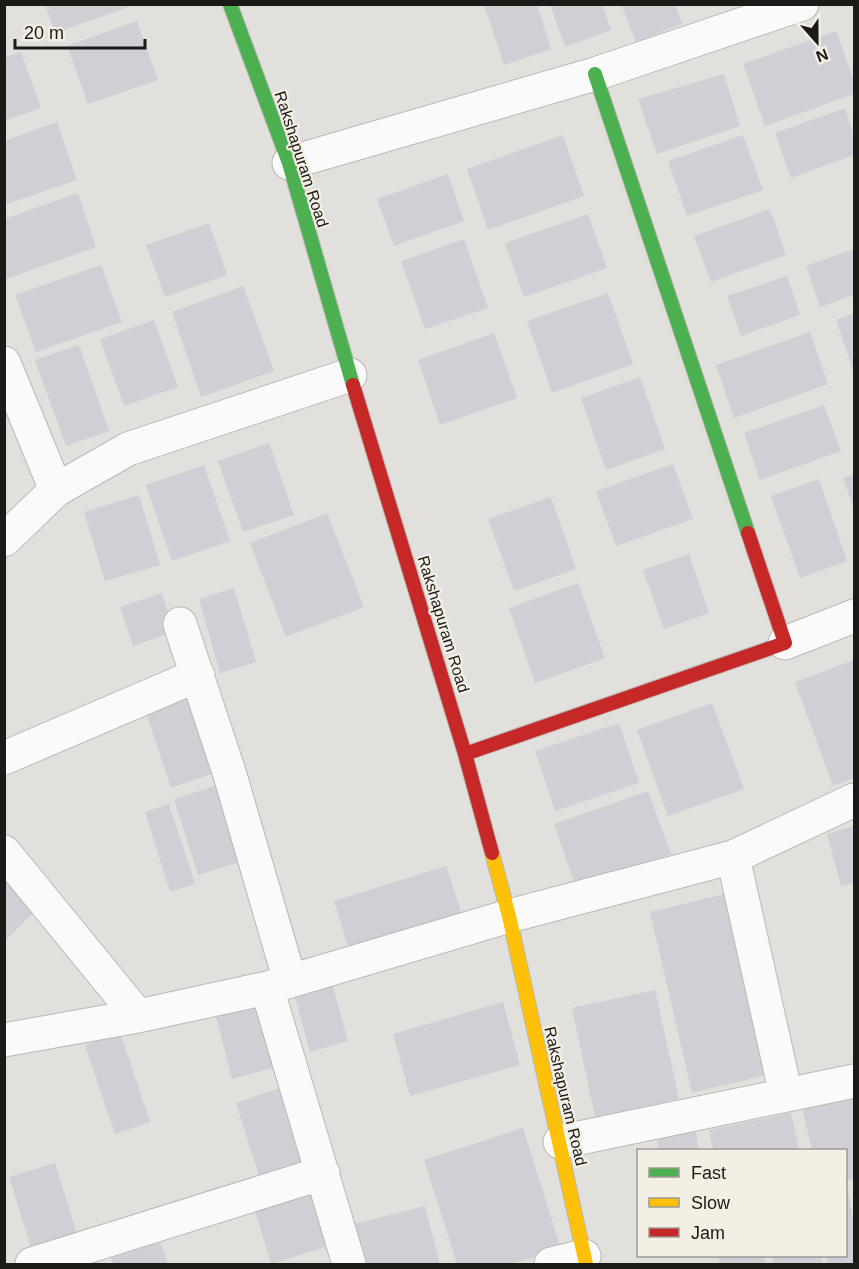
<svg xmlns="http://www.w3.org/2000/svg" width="859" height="1269" font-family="Helvetica,sans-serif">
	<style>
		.building { fill: #d2ced5 }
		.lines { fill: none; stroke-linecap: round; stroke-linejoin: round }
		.street-casing { stroke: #bab8b4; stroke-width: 35 }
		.fast-casing { stroke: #bab8b4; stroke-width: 16 }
		.slow-casing { stroke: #bab8b4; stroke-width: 16 }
		.jam-casing { stroke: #bab8b4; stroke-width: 16 }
		.street { stroke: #fbfafa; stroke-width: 33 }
		.fast { stroke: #4caf50; stroke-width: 14 }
		.slow { stroke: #ffc107; stroke-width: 14 }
		.jam { stroke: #c62828; stroke-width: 14 }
		.labels { text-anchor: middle; stroke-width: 4.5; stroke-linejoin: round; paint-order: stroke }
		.street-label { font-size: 16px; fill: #1c1a17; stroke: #f3efe5 }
	</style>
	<rect width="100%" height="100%" fill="#e2e0dc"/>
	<path class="building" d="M 45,4 L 134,4 L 134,5 L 55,33 Z
		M 484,4 L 537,4 L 551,49 L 504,65 Z
		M 550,4 L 602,4 L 611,30 L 565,47 Z
		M 621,4 L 675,4 L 682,24 L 636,42 Z
		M 137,21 L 158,80 L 88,104 L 67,46 Z
		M 836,31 L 854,81 L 854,94 L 765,126 L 743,64 Z
		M 21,52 L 41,108 L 4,121 L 4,57 Z
		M 724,74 L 740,126 L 657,154 L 638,99 Z
		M 845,108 L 854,136 L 854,155 L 791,178 L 775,133 Z
		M 57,122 L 77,180 L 4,205 L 4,141 Z
		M 563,135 L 584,196 L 488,230 L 467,169 Z
		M 743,135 L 763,190 L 687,216 L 668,161 Z
		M 448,174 L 464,221 L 394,246 L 377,199 Z
		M 78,193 L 96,247 L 6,279 L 4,219 Z
		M 770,209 L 786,255 L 711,282 L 694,236 Z
		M 588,214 L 607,268 L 524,297 L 505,243 Z
		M 209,223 L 227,275 L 165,297 L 146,245 Z
		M 464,239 L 488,308 L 425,329 L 401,261 Z
		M 854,249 L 854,295 L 820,307 L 806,266 Z
		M 101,265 L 122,322 L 36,352 L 15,295 Z
		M 787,276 L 800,315 L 741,336 L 727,296 Z
		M 243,286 L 274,371 L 201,397 L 172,312 Z
		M 608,293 L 633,364 L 552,393 L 527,321 Z
		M 854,313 L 854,373 L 836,320 Z
		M 154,320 L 178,387 L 124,406 L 100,339 Z
		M 810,332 L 828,384 L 734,418 L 716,365 Z
		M 494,333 L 517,398 L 440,425 L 418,360 Z
		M 79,345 L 109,431 L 66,446 L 35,360 Z
		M 640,377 L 665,449 L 606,470 L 581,398 Z
		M 824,405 L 841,451 L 760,480 L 744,433 Z
		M 269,443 L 294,515 L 243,532 L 218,461 Z
		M 673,464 L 693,519 L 616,546 L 596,491 Z
		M 204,465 L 230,541 L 172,561 L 146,485 Z
		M 854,474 L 854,509 L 843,478 Z
		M 819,479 L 847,561 L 800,578 L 771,496 Z
		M 139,495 L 160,565 L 105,581 L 84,512 Z
		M 551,497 L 576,569 L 514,591 L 488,519 Z
		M 327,513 L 364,607 L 286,637 L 250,543 Z
		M 689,554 L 709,613 L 664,629 L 643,570 Z
		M 578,583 L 605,658 L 535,683 L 509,608 Z
		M 234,588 L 256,662 L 220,673 L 199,599 Z
		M 162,593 L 174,632 L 133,646 L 120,607 Z
		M 854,660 L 854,778 L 833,786 L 795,682 Z
		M 191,688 L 220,771 L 171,788 L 143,704 Z
		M 712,703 L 744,789 L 668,816 L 637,730 Z
		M 619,723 L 639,783 L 555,811 L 535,751 Z
		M 221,784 L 246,860 L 198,875 L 174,799 Z
		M 648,791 L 671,854 L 576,888 L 554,824 Z
		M 169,804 L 195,884 L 170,892 L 145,812 Z
		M 854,826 L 854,883 L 841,886 L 827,834 Z
		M 446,866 L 464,921 L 351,956 L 334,901 Z
		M 4,877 L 37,909 L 4,942 Z
		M 724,894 L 766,1075 L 692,1093 L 650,912 Z
		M 331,980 L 348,1041 L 310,1052 L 293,990 Z
		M 655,990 L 679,1099 L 595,1117 L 572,1008 Z
		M 503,1002 L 520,1065 L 410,1096 L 393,1034 Z
		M 264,1004 L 280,1066 L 232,1079 L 216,1016 Z
		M 120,1032 L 150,1122 L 115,1134 L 85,1045 Z
		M 283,1087 L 309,1168 L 261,1182 L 236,1103 Z
		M 854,1097 L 854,1179 L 846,1181 L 846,1150 L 812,1150 L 802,1107 Z
		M 791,1113 L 799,1150 L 713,1150 L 709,1130 Z
		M 523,1128 L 561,1249 L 511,1264 L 457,1264 L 424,1160 Z
		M 695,1129 L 699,1150 L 659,1150 L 656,1137 Z
		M 55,1163 L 78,1237 L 32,1251 L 9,1177 Z
		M 846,1185 L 854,1222 L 854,1264 L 828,1264 L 826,1256 L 846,1256 Z
		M 311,1186 L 328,1246 L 271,1264 L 253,1204 Z
		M 425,1206 L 440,1264 L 356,1264 L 346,1226 Z
		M 161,1242 L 168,1264 L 113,1264 L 111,1258 Z
		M 718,1256 L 764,1256 L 766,1264 L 720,1264 Z
		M 772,1256 L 821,1256 L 823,1264 L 774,1264 Z"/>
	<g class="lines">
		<defs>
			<path id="street" d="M 289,163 L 595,74 L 802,4
				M 4,363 L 56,490
				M 4,540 L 56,490 L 128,449 L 350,375
				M 180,624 L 230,775 L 290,981
				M 785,643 L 854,616
				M 4,758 L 198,675
				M 4,852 L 138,1016
				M 733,857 L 786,1095
				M 267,988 L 349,1264
				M 4,1040 L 138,1016 L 267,988 L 509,916 L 733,857 L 854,800
				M 560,1142 L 854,1081
				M 32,1264 L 323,1173
				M 551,1264 L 584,1256"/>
			<path id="fast" d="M 230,4 L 289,163 L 353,385
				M 595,74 L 748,533"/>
			<path id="slow" d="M 492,853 L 509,916 L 586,1264"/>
			<path id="jam" d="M 353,385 L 465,754 L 492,853
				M 465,754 L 785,643 L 748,533"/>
		</defs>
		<use href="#street" class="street-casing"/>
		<use href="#fast" class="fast-casing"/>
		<use href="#slow" class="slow-casing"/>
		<use href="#jam" class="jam-casing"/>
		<use href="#street" class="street"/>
		<use href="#fast" class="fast"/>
		<use href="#slow" class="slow"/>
		<use href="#jam" class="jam"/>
	</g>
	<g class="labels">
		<g class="street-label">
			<text transform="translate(302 159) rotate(72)" y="6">Rakshapuram Road</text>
			<text transform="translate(444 624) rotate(73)" y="6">Rakshapuram Road</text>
			<text transform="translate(566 1096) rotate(77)" y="6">Rakshapuram Road</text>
		</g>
	</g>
	<rect width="859" height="1269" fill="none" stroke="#1c1a17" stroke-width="12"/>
	<rect x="637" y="1149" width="210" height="108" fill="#f3efe5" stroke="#9d9a93" stroke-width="1.5"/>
	<rect x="649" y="1168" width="30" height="9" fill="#4caf50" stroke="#9d9a93" stroke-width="1.5"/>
	<text x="691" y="1179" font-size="18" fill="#1c1a17">Fast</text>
	<rect x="649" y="1198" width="30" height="9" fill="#ffc107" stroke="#9d9a93" stroke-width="1.5"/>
	<text x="691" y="1209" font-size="18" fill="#1c1a17">Slow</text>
	<rect x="649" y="1228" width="30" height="9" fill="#c62828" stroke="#9d9a93" stroke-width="1.5"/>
	<text x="691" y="1239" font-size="18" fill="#1c1a17">Jam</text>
	<g transform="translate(817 42) rotate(159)" stroke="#f3efe5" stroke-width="4.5" paint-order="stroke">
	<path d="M0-4.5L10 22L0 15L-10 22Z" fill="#1c1a17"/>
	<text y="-9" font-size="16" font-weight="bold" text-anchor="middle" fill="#1c1a17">N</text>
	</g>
	<path d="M15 39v9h130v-9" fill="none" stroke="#1c1a17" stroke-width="3"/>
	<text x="24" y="39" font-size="18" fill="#1c1a17" stroke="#f3efe5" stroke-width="4.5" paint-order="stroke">20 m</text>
</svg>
